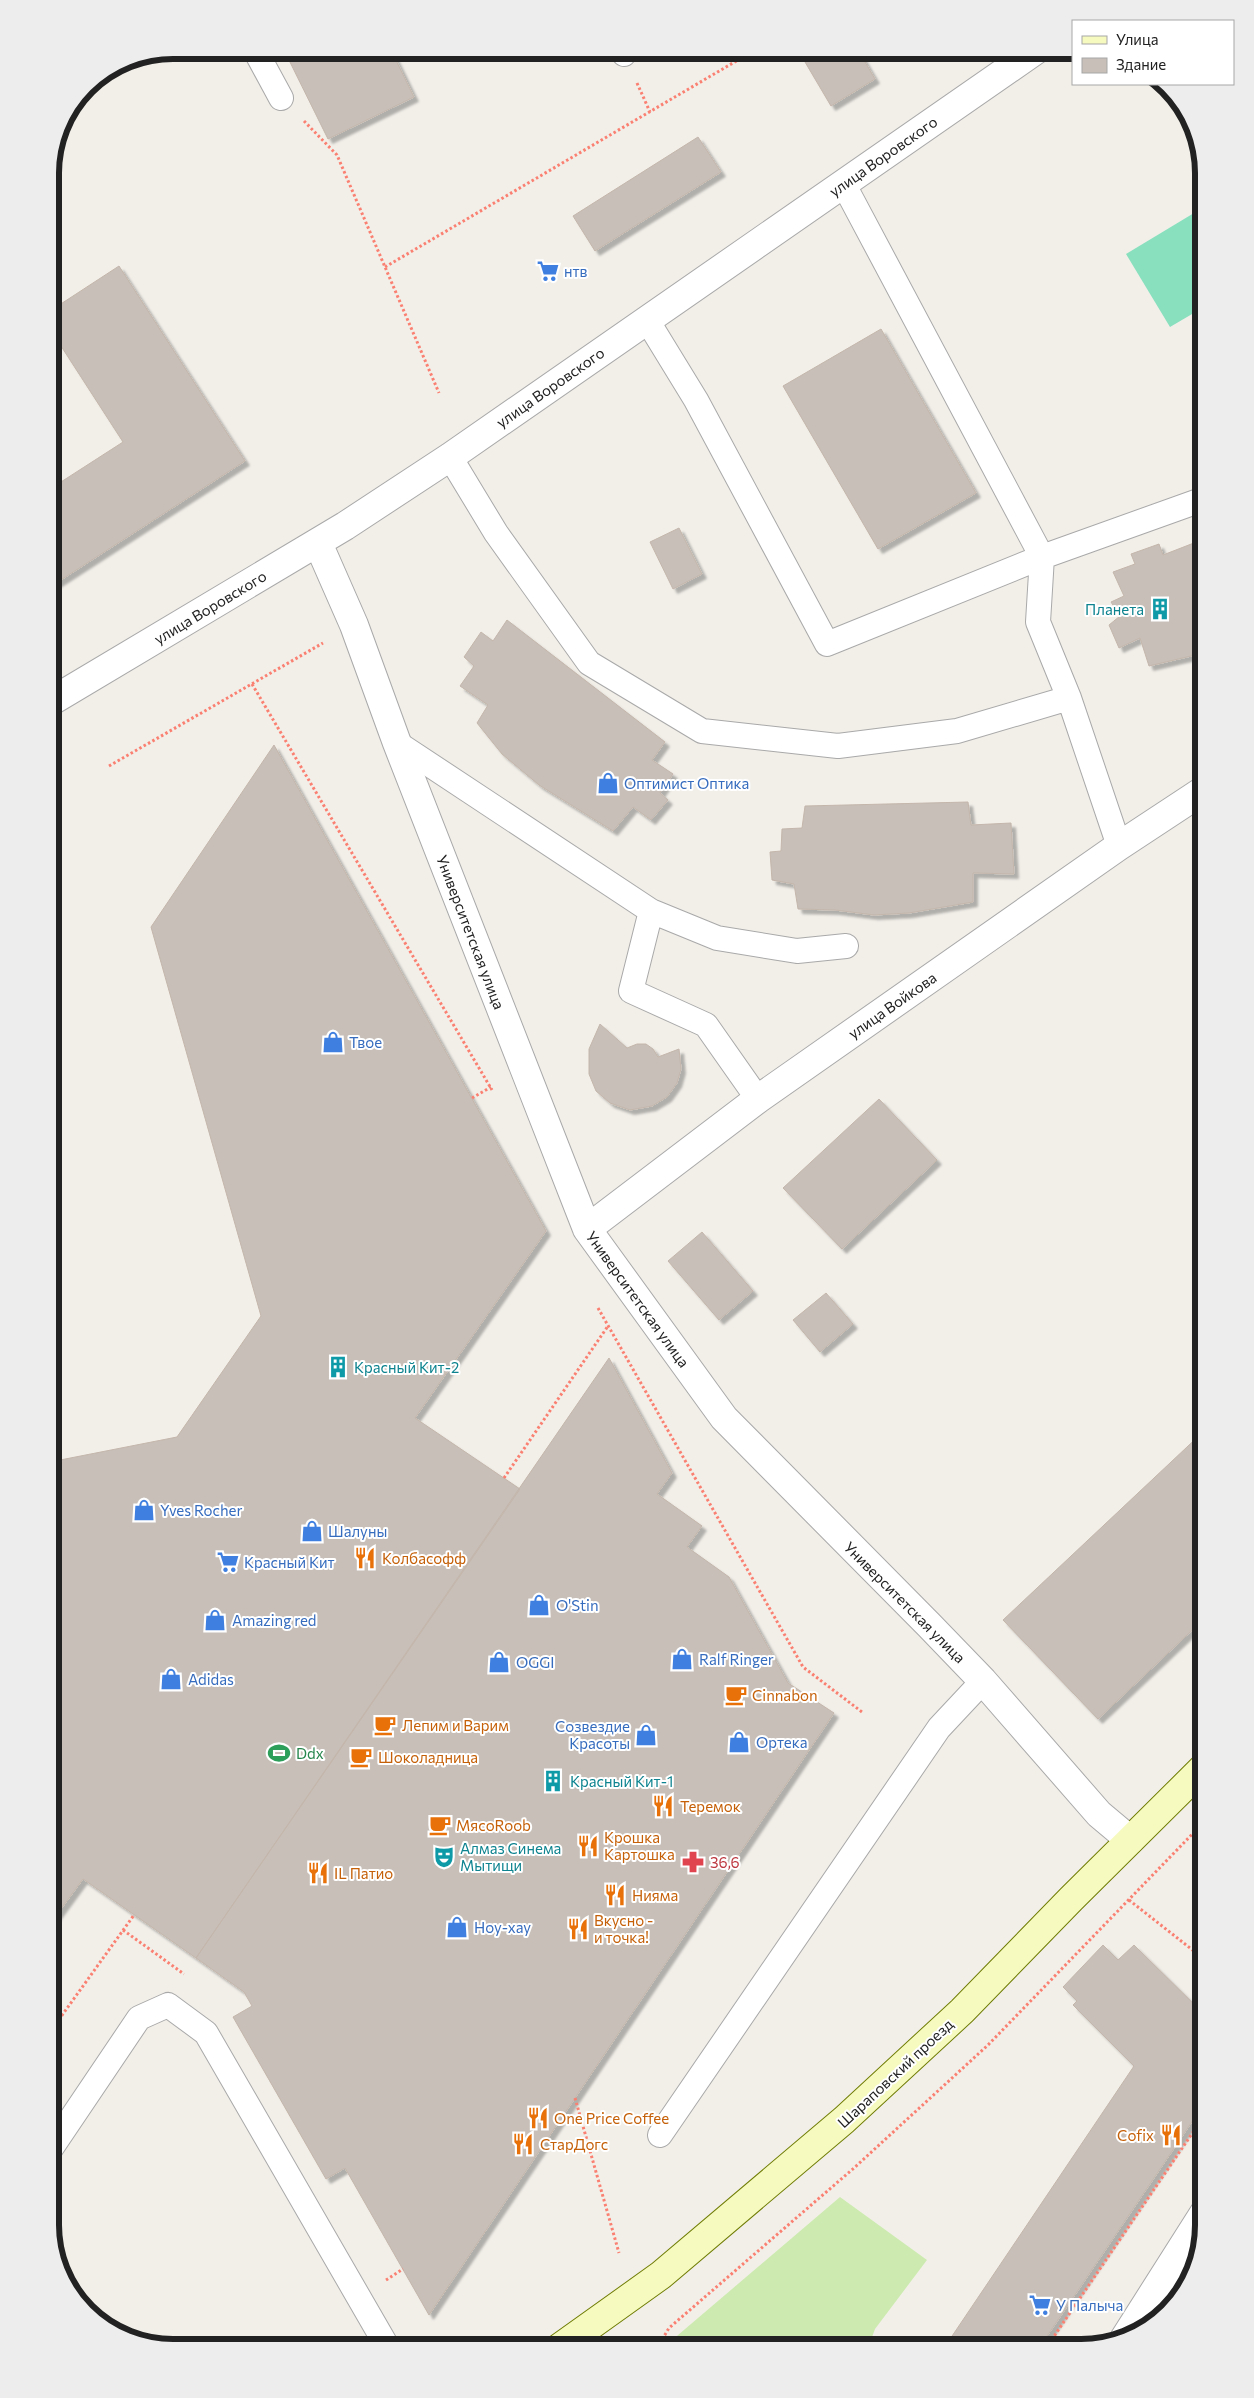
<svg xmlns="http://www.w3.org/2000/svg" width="1254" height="2398" viewBox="0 0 1254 2398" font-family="Commissioner,sans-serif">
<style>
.grass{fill:#cdebb0}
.pitch{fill:#88e0be}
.building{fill:#c7bfb8;stroke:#c4b6ab;filter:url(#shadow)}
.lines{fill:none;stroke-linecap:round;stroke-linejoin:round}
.service-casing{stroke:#a9a9a9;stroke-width:26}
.minor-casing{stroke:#a9a9a9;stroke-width:30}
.secondary-casing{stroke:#707d05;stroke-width:30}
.path{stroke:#fa8072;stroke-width:3;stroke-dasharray:2.5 2.5;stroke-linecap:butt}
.service{stroke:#fff;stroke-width:24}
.minor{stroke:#fff;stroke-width:28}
.secondary{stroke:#f7fabf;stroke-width:28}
.labels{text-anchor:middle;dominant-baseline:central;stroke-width:4;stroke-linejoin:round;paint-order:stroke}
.street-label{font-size:15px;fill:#222;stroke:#fff}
.shop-label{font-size:15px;fill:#366cbe;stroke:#fff;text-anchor:start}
.culture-label{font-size:15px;fill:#0d838f;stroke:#fff;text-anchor:start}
.food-label{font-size:15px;fill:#c56008;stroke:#fff;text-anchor:start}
.leisure-label{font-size:15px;fill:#27864d;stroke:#fff;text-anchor:start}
.health-label{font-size:15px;fill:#be3a42;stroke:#fff;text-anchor:start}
.rim{fill:none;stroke:#222;stroke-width:6}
</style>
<defs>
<filter id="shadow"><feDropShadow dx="4.5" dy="4.5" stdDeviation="1" flood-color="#0004"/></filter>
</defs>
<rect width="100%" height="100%" fill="#f2efe9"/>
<!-- grass -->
<path class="grass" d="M840,2197L927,2260L875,2329L868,2348H669L671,2341Z"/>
<!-- pitch -->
<path class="pitch" d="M1204,207V307L1170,327L1126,254Z"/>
<!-- building -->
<path class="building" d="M284,50H391L414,97L328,139Z
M824,50H858L875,79L831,106L805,62Z
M698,137L721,172L595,251L573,216Z
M119,266L245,461L50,587V489L123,442L50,329V311Z
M881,329L976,493L878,549L783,386Z
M679,528L702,574L673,589L650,542Z
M1199,541L1204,552V653L1149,666L1140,638L1119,648L1109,625L1120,616L1111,602L1124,596L1113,572L1135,564L1131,554L1159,544L1163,555Z
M507,620L665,742L652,760L673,774L660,793L668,800L651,820L633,807L613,831L539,785L502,754L477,723L488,705L460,686L474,666L464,657L481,632L493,641Z
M274,745L546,1231L415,1418L520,1489L196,1958L83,1879L50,1924V1462L177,1437L261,1316L151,927Z
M968,802L971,825L1011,823L1014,874L973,873V902L909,913L874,915L835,910L798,909L794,884L772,880L770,852L781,851L782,829L802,828L805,806Z
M600,1024L627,1048L637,1044H646L653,1049L658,1057L679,1049L681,1069L677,1083L667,1097L652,1106L630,1110L610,1103L596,1091L589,1074V1049Z
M879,1099L937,1160L842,1249L783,1188Z
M702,1232L753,1291L719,1320L668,1261Z
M826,1293L853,1324L820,1352L793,1320Z
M609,1358L672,1473L657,1494L702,1526L687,1547L729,1577L788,1683L834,1713L429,2315L345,2168L326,2179L233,2017L252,2006L244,1992L196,1958Z
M1204,1431V1619L1098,1719L1003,1620Z
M1103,1945L1118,1960L1134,1945L1204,2014V2104L1039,2348H944L1134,2066L1073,2005L1077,2001L1063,1987Z"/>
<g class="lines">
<!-- service casing -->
<g class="service-casing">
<path id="service" d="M255,50L281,98
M622,50L624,54
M647,320L696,400L827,644L1042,557L843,183
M450,457L496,533L589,663L702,731L838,746L957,731L1069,698
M397,743L651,911L717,938L797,951L846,946
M1119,846L1069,698L1038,622L1042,557L1204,499
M651,911L631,991L706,1025L758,1099
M660,2135L939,1728L983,1681
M50,2150L139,2018L168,2005L206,2033L388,2348"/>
</g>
<!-- minor casing -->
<g class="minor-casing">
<path id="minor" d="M318,543L354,625L397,743L587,1229L724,1418L929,1625L983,1681L1099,1814L1130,1840
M50,702L345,526L450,457L1036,50
M587,1229L758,1099L1119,846L1204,790
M1124,2339L1204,2213"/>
</g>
<!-- secondary casing -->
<g class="secondary-casing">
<path id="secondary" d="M559,2348L661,2275L844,2120L962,2011L1071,1899L1204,1767"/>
</g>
<!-- path -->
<path class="path" d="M637,83L650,112
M304,121L337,155L439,393
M385,267L755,50
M252,684L492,1090
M109,766L323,643
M472,1098L491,1087
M598,1308L803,1667L862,1712
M504,1478L608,1326
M1129,1900L1204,1959
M123,1930L184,1974
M50,2032L134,1915
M575,2098L619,2253
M386,2280L403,2269
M657,2348L669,2328L854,2168L988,2045L1204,1822
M1046,2348L1204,2116"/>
<!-- service -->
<use href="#service" class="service"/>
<!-- minor -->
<use href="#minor" class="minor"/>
<!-- secondary -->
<use href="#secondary" class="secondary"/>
</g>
<!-- icons -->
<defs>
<g id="supermarket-bare" transform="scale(1.725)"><path d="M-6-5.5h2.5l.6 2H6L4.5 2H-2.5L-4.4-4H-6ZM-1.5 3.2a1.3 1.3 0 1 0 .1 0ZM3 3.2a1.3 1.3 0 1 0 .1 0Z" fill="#3f7fe0" stroke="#fff" stroke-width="2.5" paint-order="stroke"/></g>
<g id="building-bare" transform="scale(1.725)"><path d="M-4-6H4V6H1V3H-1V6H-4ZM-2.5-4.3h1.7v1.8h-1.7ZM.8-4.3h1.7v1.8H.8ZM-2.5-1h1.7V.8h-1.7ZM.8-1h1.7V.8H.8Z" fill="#0f9aa8" stroke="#fff" stroke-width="2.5" paint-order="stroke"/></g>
<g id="shop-bare" transform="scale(1.725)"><path d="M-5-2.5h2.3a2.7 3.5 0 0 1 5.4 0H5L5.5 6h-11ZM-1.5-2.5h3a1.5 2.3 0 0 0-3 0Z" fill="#3f7fe0" stroke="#fff" stroke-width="2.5" paint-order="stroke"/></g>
<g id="restaurant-bare" transform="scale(1.725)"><path d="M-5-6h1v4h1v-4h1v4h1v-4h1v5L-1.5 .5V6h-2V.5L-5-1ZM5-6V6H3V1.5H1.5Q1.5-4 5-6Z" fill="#e8710a" stroke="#fff" stroke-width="2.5" paint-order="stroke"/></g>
<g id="cafe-bare" transform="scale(1.725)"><path d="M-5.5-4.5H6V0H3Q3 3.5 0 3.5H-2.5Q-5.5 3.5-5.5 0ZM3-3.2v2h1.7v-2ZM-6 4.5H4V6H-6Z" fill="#e8710a" stroke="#fff" stroke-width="2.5" paint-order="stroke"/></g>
<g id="stadium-bare" transform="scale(1.725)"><path d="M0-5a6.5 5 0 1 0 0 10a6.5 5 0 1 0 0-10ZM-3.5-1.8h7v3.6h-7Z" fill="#2e9e5b" stroke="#fff" stroke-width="2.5" paint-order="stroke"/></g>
<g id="theatre-bare" transform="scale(1.725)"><path d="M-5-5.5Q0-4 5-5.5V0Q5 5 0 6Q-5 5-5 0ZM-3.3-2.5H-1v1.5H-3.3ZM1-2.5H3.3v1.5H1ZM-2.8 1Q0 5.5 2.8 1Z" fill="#0f9aa8" stroke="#fff" stroke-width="2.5" paint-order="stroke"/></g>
<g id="pharmacy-bare" transform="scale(1.725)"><path d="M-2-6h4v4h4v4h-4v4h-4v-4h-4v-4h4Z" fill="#e0444e" stroke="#fff" stroke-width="2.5" paint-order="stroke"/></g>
</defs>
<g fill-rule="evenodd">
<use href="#supermarket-bare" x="548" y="271"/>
<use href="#building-bare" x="1160" y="609"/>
<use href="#shop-bare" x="608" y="783"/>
<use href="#shop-bare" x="333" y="1042"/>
<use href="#building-bare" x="338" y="1367"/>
<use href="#shop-bare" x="144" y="1510"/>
<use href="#shop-bare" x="312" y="1531"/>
<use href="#restaurant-bare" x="365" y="1558"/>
<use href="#supermarket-bare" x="228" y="1562"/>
<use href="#shop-bare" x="539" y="1605"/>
<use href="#shop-bare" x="215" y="1620"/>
<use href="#shop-bare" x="682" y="1659"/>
<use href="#shop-bare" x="499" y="1662"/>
<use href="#shop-bare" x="171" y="1679"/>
<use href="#cafe-bare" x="736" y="1695"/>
<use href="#cafe-bare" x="385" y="1725"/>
<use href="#shop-bare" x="646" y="1735"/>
<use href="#shop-bare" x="739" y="1742"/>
<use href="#stadium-bare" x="279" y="1753"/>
<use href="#cafe-bare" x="361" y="1757"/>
<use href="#building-bare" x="553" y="1781"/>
<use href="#restaurant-bare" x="663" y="1806"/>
<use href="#cafe-bare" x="440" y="1825"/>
<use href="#restaurant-bare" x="588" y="1846"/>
<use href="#theatre-bare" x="444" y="1857"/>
<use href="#pharmacy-bare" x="693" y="1862"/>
<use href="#restaurant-bare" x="318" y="1873"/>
<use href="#restaurant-bare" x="615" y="1895"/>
<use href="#shop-bare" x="457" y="1927"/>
<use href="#restaurant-bare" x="578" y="1929"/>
<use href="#restaurant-bare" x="538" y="2118"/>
<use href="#restaurant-bare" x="1171" y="2135"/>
<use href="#restaurant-bare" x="523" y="2144"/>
<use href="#supermarket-bare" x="1040" y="2305"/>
</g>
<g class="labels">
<!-- street labels -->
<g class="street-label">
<text transform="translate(883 156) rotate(-35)">улица Воровского</text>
<text transform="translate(550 387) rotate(-35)">улица Воровского</text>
<text transform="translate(210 607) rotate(-31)">улица Воровского</text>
<text transform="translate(471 932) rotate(69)">Университетская улица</text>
<text transform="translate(892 1005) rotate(-35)">улица Войкова</text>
<text transform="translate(638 1299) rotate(54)">Университетская улица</text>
<text transform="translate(905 1602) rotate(45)">Университетская улица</text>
<text transform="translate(895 2073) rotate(-43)">Шараповский проезд</text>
</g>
<!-- shop labels -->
<g class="shop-label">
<text x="564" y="271">нтв</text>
<text x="624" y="783">Оптимист Оптика</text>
<text x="349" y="1042">Твое</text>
<text x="160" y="1510">Yves Rocher</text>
<text x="328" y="1531">Шалуны</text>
<text x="244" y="1562">Красный Кит</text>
<text x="556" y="1605">O'Stin</text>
<text x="232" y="1620">Amazing red</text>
<text x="699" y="1659">Ralf Ringer</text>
<text x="516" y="1662">OGGI</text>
<text x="188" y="1679">Adidas</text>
<text x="630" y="1726" text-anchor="end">Созвездие<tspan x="630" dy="17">Красоты</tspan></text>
<text x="756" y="1742">Ортека</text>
<text x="474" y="1927">Ноу-хау</text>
<text x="1056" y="2305">У Палыча</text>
</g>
<!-- culture labels -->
<g class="culture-label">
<text x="1144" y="609" text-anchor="end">Планета</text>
<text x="354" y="1367">Красный Кит-2</text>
<text x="570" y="1781">Красный Кит-1</text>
<text x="460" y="1848">Алмаз Синема<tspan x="460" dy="17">Мытищи</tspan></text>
</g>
<!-- food labels -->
<g class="food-label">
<text x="382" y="1558">Колбасофф</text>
<text x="752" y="1695">Cinnabon</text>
<text x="402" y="1725">Лепим и Варим</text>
<text x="378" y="1757">Шоколадница</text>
<text x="680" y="1806">Теремок</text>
<text x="456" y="1825">МясоRoob</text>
<text x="604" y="1837">Крошка<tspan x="604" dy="17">Картошка</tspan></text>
<text x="334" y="1873">IL Патио</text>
<text x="632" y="1895">Нияма</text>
<text x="594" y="1920">Вкусно -<tspan x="594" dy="17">и точка!</tspan></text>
<text x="554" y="2118">One Price Coffee</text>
<text x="1154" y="2135" text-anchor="end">Cofix</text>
<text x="540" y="2144">СтарДогс</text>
</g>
<!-- leisure labels -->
<g class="leisure-label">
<text x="296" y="1753">Ddx</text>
</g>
<!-- health labels -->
<g class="health-label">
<text x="710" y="1862">36,6</text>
</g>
</g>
<!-- crop -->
<path d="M0 0H1254V2398H0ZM173 59H1081A114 114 0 0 1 1195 173V2225A114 114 0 0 1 1081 2339H173A114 114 0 0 1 59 2225V173A114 114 0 0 1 173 59Z" fill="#ededed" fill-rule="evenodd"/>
<path class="rim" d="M173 59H1081A114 114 0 0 1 1195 173V2225A114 114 0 0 1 1081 2339H173A114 114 0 0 1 59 2225V173A114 114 0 0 1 173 59Z"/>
<!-- legend -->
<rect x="1072" y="20" width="162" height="65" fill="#ffffff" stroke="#a7a7a7"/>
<rect x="1082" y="36" width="25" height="8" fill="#f7fabf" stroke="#a7a7a7"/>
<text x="1116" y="45" font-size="15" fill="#222222">Улица</text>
<rect x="1082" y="58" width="25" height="15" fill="#c7bfb8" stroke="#a7a7a7"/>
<text x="1116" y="70" font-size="15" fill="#222222">Здание</text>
</svg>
